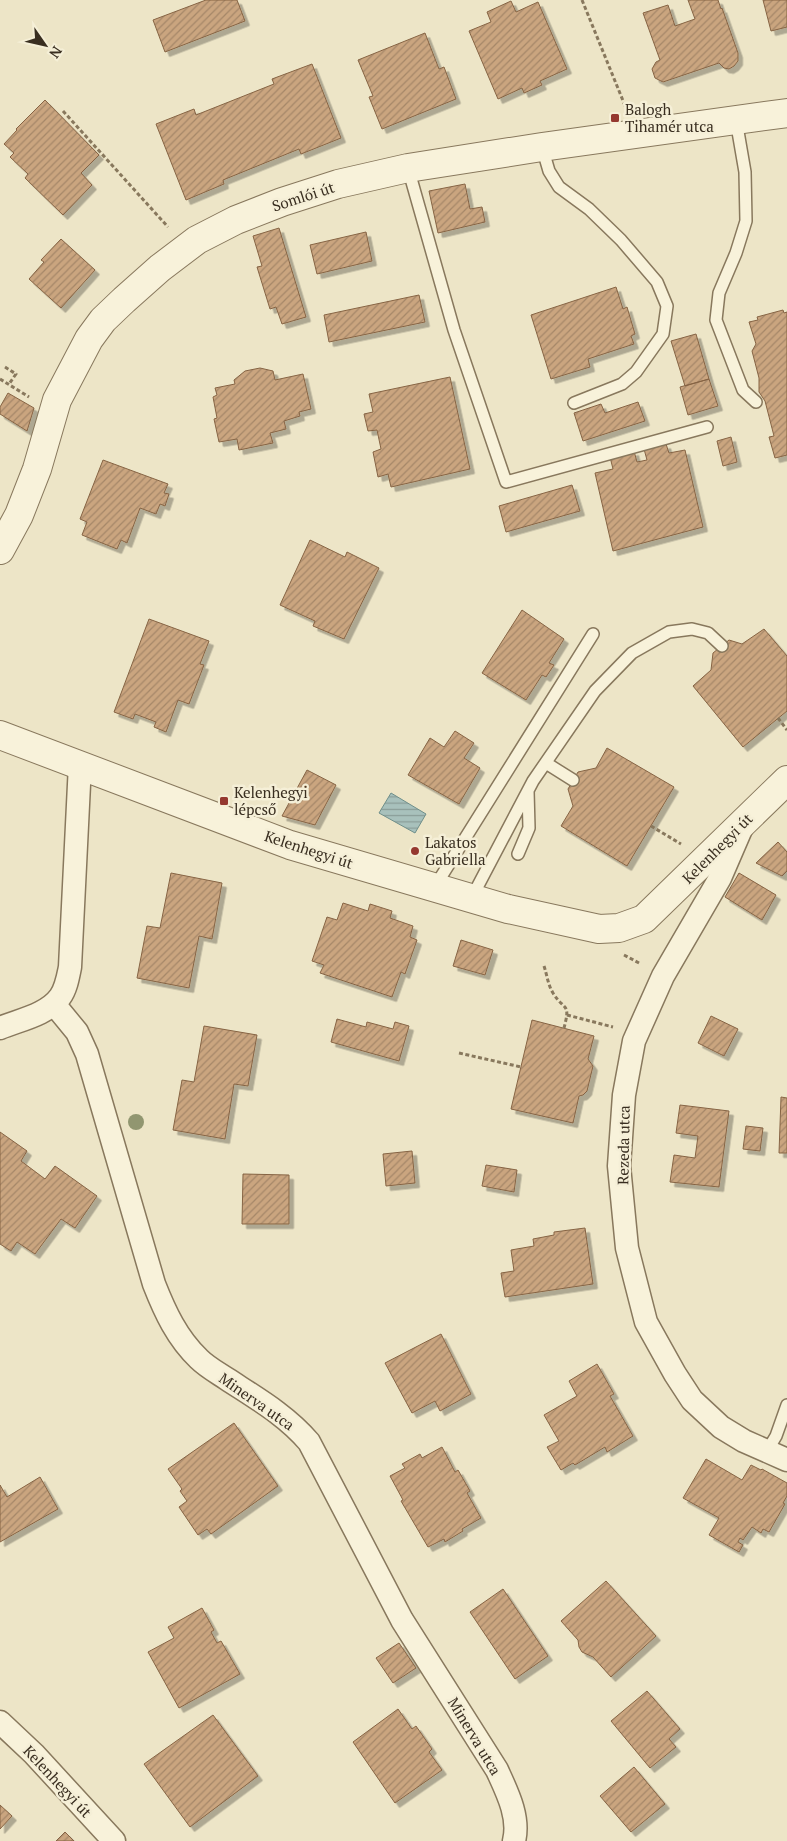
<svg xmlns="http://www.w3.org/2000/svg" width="787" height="1841" viewBox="0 0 787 1841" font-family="'PT Serif',serif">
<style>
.water{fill:url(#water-rules);stroke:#6f8f8a}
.building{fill:url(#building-hatch);stroke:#866444;filter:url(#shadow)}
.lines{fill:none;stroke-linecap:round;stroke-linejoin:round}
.service-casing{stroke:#88785d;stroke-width:14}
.minor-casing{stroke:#88785d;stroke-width:25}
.tertiary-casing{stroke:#88785d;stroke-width:30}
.path{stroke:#88785d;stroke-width:3;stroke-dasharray:4 2.5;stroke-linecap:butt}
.service{stroke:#f8f2da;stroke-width:11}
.minor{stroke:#f8f2da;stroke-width:22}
.tertiary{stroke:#f8f2da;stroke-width:28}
.tree{fill:#919670}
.poi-dot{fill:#95382f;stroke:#f5efd7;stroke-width:2}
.labels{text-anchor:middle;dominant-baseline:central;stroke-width:5;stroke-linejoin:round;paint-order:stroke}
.poi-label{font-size:15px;fill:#392e20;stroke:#f5efd7;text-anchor:start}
.street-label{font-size:15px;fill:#392e20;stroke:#f5efd7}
</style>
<defs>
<pattern id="water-rules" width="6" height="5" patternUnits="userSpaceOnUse" patternTransform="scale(1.25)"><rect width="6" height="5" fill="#a8c1bc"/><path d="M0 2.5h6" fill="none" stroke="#8a9d98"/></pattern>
<pattern id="building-hatch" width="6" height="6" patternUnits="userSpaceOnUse" patternTransform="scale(1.25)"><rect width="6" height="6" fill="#caa57f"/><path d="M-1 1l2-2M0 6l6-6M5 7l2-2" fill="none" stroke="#a58768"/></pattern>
<filter id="shadow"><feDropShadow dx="4.5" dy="4.5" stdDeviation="0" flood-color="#0004"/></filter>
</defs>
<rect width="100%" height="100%" fill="#ede5c7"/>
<!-- water -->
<path class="water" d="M391,793L426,814L415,833L379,813Z"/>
<!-- building -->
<path class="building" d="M206,0H237L245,21L165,52L153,20Z
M688,0H718L721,9L722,8L738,53V61L734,66L729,69L724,68L719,63L663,82L655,78L652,69L656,62L660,60L643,13L668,5L675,26L695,19Z
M763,0H787V27L771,31Z
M511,1L516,12L538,2L567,69L540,81L542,85L524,93L522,88L498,99L469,31L491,22L487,12Z
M425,33L439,69L444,67L456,99L382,129L369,97L373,96L358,60Z
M312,64L341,138L301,154L299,149L223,180L224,184L186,200L156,124L194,109L196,115L274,84L272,79Z
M45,100L99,155L81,173L92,185L63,215L25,178L28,174L10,157L14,153L4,144L17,130L16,129Z
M465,184L470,209L482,207L485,222L438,233L429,191Z
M279,228L306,317L282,324L276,307L270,309L257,267L262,266L253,236Z
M366,232L372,261L317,274L310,245Z
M61,239L95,270L61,308L29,279L44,262L41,260Z
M616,287L623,309L627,307L635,334L631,336L634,344L588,359L590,367L551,379L531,315Z
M419,295L425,322L329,342L324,315Z
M783,310L784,313L787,312V455L775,458L769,437L774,436L765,401L759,392V378L752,351L756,344L749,322L758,320L757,317Z
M696,334L709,379L685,386L671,341Z
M260,368L273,371L275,380L303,374L311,409L299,412L300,416L284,421L286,429L270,433L273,443L239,450L237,439L219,442L214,419L217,418L213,397L217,395L215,388L235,384L234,380L245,371Z
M450,377L470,469L391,487L388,474L378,477L373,452L381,449L377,430L368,431L364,414L373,412L369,394Z
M709,379L718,406L688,415L680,387Z
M8,393L34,408L27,431L0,414V407Z
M638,402L645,421L583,441L574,413L601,404L605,413Z
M731,437L737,462L723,466L717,441Z
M666,444L669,453L685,450L703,527L613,551L595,473L613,469L610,457L634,451L637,462L647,460L644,449Z
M103,460L168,484L164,493L169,494L165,506L160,504L156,514L140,508L127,543L121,540L117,549L82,535L87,522L80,519Z
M572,485L580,511L506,532L499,506Z
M310,540L345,557L347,552L379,568L344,639L313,626L315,621L280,605Z
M522,610L564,639L549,663L554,665L546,677L542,675L526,700L482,673Z
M149,619L209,641L200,664L204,665L189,704L178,700L166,732L154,727L156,722L135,714L133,719L114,712Z
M764,629L787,656V711L743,747L693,686L711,670L713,653L729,640L742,644Z
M455,731L474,743L464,758L480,768L459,804L408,775L430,738L444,747Z
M607,748L674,787L627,866L561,826L573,806L568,789L578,772L596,768Z
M307,770L336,785L315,825L282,816Z
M778,842L787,852V871L782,876L756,863Z
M171,873L222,883L212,939L199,936L189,988L137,978L147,926L160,928Z
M739,873L776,895L762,920L725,897Z
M343,903L368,911L370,904L392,911L390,918L413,926L410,937L417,940L405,974L401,972L392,997L320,973L324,965L312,961L327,917L337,920Z
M461,940L493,950L485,975L453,966Z
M711,1016L738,1029L724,1056L698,1043Z
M337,1019L366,1027L367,1022L393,1029L395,1022L409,1026L399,1061L331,1042Z
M532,1020L594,1036L588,1059L593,1066L587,1091L583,1095L579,1096L573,1123L511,1109Z
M204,1026L257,1035L248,1086L234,1084L225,1139L173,1130L182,1080L194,1082Z
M781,1097L787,1098V1153H779Z
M680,1105L729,1111L719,1187L670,1182L674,1155L695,1158L698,1136L676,1133Z
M746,1126L763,1128L760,1151L743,1149Z
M0,1132L27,1151L21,1161L45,1179L55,1166L97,1196L75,1228L61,1219L35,1254L17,1242L11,1251L0,1244Z
M412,1151L415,1183L386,1186L383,1154Z
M486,1165L517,1170L514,1192L482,1186Z
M243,1174L289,1175V1224H242Z
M585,1228L593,1284L505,1297L501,1273L514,1271L511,1250L534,1246L533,1239L554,1235V1232Z
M441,1334L471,1394L440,1411L435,1401L412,1413L385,1363Z
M597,1364L614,1394L610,1396L633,1436L607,1452L605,1447L575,1465L573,1463L561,1470L547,1447L559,1441L544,1415L577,1396L569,1381Z
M234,1423L278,1486L211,1534L207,1529L198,1535L179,1507L187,1501L180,1491L182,1489L168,1469Z
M442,1447L455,1472L458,1470L470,1491L467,1493L481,1518L462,1529L463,1531L445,1542L444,1539L428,1547L401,1501L403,1500L390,1476L405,1468L402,1464L420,1454L422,1458Z
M706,1459L742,1480L751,1465L761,1470L762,1469L787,1483V1496L783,1503L785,1504L769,1532L763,1529L761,1533L752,1527L743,1540L740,1538L738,1542L743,1545L739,1552L709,1535L719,1518L683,1498Z
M40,1477L58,1509L0,1542V1485L7,1497Z
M606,1581L656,1636L611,1677L593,1657L582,1652L579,1647L578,1640L561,1621Z
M503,1589L548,1656L515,1679L470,1612Z
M202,1608L214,1630L211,1632L217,1643L221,1641L240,1674L179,1708L148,1652L174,1638L168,1627Z
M399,1643L416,1668L393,1683L376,1658Z
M647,1691L680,1729L669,1739L676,1747L650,1768L611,1721Z
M398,1709L412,1729L416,1726L432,1749L429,1752L442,1770L395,1803L353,1742Z
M213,1715L258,1776L190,1827L144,1764Z
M634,1767L665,1804L631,1832L600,1796Z
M0,1805L12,1816L0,1829Z
M65,1832L74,1841H56Z"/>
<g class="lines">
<!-- service casing -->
<g class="service-casing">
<path id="service" d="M736,120L745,172L746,221L736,253L719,293L716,320L743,390L756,402
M542,147L549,171L559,187L589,209L621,240L657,282L667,306L663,334L636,372L622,384L574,403
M408,168L454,330L506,482L707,427
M546,763L573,780
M518,854L529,828L528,791
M434,888L593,634
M471,899L533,781L595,691L632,653L669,632L692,629L708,633L722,646
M767,1451L776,1436L787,1405"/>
</g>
<!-- minor casing -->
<g class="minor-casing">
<path id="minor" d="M742,827L720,878L663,976L634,1041L624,1095L619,1166L627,1248L646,1322L675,1374L692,1400L721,1427L744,1441L787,1460
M54,1004L77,1032L87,1054L154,1284C165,1312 177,1338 199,1359C207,1367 218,1373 227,1379C256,1398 286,1415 309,1442L402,1620L497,1770C507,1792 520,1817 514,1841
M0,1028C19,1020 47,1015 60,997C66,989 68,977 70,967L80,764
M0,1722L34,1754L114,1841"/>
</g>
<!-- tertiary casing -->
<g class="tertiary-casing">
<path id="tertiary" d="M0,550L19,515L37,469L57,400L89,339L103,320L124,300L160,268L197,240L236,220L282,202L338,184L408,168L542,147L787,113
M0,735L290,845L508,909L599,929L619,928L644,919L787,780"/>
</g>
<!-- path -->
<path class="path" d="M582,0L626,108
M63,111L168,227
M5,367L16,374L9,384
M0,379L29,397
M778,718L787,730
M651,826L681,844
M624,955L641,964
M544,966C547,975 548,985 553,993C564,1011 571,1002 564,1028
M567,1015L613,1027
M459,1053L521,1067"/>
<!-- service -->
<use href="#service" class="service"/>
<!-- minor -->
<use href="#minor" class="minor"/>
<!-- tertiary -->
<use href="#tertiary" class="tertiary"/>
</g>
<!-- trees -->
<circle class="tree" cx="136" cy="1122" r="8"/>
<!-- markers -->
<g class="poi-dot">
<rect x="610" y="113" width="10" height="10" rx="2.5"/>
<rect x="219" y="796" width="10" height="10" rx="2.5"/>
<circle cx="415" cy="851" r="5"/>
</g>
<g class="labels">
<!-- poi labels -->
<g class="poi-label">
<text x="625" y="109">Balogh<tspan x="625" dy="17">Tihamér utca</tspan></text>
<text x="234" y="792">Kelenhegyi<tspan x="234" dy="17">lépcső</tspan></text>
<text x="425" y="842">Lakatos<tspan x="425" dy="17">Gabriella</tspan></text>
</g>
<!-- street labels -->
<g class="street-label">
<text transform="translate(303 196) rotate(-18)">Somlói út</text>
<text transform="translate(717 848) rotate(-45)">Kelenhegyi út</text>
<text transform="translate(309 849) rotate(18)">Kelenhegyi út</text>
<text transform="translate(623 1145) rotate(-89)">Rezeda utca</text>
<text transform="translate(257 1401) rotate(35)">Minerva utca</text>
<text transform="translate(475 1736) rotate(59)">Minerva utca</text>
<text transform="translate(58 1781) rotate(47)">Kelenhegyi út</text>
</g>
</g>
<!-- north arrow -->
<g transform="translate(45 45) rotate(124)" stroke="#f5efd7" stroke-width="4" paint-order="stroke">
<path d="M0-4L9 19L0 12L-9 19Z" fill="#392e20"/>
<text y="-8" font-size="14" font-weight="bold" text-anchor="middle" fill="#392e20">N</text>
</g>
</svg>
